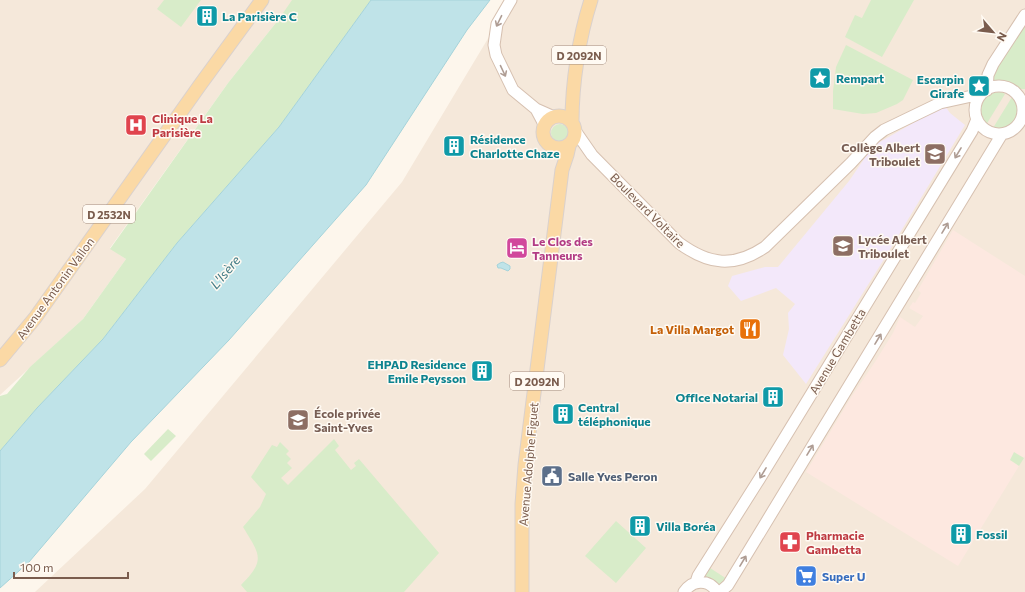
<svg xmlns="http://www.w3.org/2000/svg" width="1025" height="592" viewBox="0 0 1025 592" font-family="Commissioner,sans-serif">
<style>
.residential{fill:#f5e8da}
.commercial{fill:#fde8e0}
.education{fill:#f3e8fa}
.green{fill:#d8ecc9}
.water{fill:#bfe3e8;stroke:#a5d3da}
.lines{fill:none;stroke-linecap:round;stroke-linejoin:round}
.secondary-casing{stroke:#d6c0b0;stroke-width:13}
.primary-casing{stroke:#dad1cd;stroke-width:15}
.secondary{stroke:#fff;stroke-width:11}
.primary{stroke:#fbd9a5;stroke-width:13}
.oneway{stroke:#af9d94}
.labels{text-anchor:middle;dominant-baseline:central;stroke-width:3;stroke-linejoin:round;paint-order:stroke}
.shield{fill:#fffaf3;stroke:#a28b7f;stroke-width:1}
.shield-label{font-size:11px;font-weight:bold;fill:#7a5c4d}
.culture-label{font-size:12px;font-weight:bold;fill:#0d838f;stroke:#fffaf3;text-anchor:start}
.health-label{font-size:12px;font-weight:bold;fill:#be3a42;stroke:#fffaf3;text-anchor:start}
.education-label{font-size:12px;font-weight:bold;fill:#785e54;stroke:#fffaf3;text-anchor:start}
.street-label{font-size:12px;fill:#7a5c4d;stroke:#fffaf3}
.hotel-label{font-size:12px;font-weight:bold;fill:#b23c85;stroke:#fffaf3;text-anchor:start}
.food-label{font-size:12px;font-weight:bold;fill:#c56008;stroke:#fffaf3;text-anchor:end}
.service-label{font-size:12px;font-weight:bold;fill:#4e5e75;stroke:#fffaf3;text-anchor:start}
.shop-label{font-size:12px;font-weight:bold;fill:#366cbe;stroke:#fffaf3;text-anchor:start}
.water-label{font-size:13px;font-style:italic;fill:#437c86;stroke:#fffaf3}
</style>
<rect width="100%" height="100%" fill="#fdf6ec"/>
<!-- residential -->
<path class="residential" d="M0,0H337L321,7L279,19L228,83L110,248L126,259L83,319L0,395Z
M511,0H1025V592H35L145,489L402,182Z"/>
<!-- commercial -->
<path class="commercial" d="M953,230L1025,276V456L958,566L806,472L852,396L875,362L893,333L900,317L915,327L923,316L909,308L913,302L915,303L921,293L918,290Z"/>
<!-- education -->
<path class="education" d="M945,106L950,113L965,125L886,256L806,384L783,355L789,329L788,313L795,304L776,288L741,301L728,286L732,276L765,267H778L849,181L873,146L927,115Z"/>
<!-- green -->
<path class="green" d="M164,0H201L181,27L157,9Z
M292,0H371L279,127L177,243L103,339L37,408L0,451V396L7,394L30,367L83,319L126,259L110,249L228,83L279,19Z
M871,0H914L882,57L845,37L855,15L862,18Z
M1025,19V89H1019L1002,82L990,83L997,61Z
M846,45L913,80L903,100L897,104L876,113L863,114L833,109V91L836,67Z
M1001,92L1005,94L986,125C976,110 981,92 1001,92Z
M1012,97C1025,113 1013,133 993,128Z
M551 133a9 9 0 1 1 18 0a9 9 0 1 1-18 0Z
M168,429L176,436L151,461L144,454Z
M334,439L339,446L335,450L351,470L356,466L354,463L359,459L439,553L404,592H247L241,585C266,560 260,555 243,527L260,507L266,494L251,477L272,445L277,447L280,442L289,451L286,454L291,459L287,463L292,468L281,478L288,485Z
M1014,452L1024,458L1019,466L1010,460Z
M616,521L646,548L616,583L585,556Z
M707,566L727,579L721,587L704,578L702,574Z"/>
<!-- water -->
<path class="water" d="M371,0H490L467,30L366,185L229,340L131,442L29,562L0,588V451L37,408L103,339L177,243L279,127Z
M503,262L510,266V269L508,271L501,268H498L497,265L500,263Z"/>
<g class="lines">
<!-- secondary casing -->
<g class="secondary-casing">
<path id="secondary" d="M511,0L497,24L494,45L496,55L513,90L536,109L554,117
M975 110a24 24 0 1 1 48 0a24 24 0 1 1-48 0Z
M987,90L988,75L993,64L1025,15
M536,109L545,126
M576,132L592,155L679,243C709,265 734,268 765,247L851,163L875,137L884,130L940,103L981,94
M696,582L698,576L760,478L972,131L977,119
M684,592C693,579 709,579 717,592
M720,592L728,585L1002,134"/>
</g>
<!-- primary casing -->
<g class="primary-casing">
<path id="primary" d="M543 132a16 16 0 1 1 32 0a16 16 0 1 1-32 0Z
M572,122C572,83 579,37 591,0
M0,360L35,318L200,85L262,0
M522,592V504L525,465L562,170L567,155L569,146"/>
</g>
<!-- secondary -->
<use href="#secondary" class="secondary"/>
<!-- primary -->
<use href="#primary" class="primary"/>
</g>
<!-- one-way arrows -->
<defs><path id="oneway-shaft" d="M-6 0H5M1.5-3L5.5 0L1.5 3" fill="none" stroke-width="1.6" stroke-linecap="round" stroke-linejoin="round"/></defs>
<g class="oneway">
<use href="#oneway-shaft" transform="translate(499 21) rotate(116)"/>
<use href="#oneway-shaft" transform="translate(503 71) rotate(65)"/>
<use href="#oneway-shaft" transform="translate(958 153) rotate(121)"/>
<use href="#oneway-shaft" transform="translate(945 228) rotate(-59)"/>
<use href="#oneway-shaft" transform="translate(878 339) rotate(-59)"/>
<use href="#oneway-shaft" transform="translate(810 450) rotate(-59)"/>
<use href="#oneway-shaft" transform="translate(763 473) rotate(121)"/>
<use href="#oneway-shaft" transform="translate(743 561) rotate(-59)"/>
</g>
<!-- icons -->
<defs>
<g id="building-square" transform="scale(1.15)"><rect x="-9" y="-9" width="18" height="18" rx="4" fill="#0f9aa8" stroke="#fffaf3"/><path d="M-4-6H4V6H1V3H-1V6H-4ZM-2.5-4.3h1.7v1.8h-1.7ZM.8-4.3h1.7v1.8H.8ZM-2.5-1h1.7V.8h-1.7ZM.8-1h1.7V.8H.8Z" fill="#fff"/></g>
<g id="sight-square" transform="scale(1.15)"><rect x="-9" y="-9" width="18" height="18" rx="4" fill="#0f9aa8" stroke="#fffaf3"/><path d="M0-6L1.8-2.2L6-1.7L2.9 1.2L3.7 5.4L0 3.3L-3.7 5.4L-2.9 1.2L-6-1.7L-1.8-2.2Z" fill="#fff"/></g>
<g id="hospital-square" transform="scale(1.15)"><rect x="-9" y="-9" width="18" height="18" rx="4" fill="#e0444e" stroke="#fffaf3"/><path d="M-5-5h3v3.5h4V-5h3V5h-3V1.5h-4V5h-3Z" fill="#fff"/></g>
<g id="school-square" transform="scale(1.15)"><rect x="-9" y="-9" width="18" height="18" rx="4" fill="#8d6e63" stroke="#fffaf3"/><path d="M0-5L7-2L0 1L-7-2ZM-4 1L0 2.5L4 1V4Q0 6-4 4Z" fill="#fff"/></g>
<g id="hotel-square" transform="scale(1.15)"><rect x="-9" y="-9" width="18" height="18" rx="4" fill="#d1479c" stroke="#fffaf3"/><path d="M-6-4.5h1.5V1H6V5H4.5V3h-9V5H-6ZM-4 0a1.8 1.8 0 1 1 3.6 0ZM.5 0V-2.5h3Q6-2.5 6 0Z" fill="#fff"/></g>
<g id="restaurant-square" transform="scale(1.15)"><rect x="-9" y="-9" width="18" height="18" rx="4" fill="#e8710a" stroke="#fffaf3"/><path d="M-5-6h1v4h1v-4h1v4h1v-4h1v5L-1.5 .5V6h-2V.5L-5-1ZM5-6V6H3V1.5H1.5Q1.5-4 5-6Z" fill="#fff"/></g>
<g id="civic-square" transform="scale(1.15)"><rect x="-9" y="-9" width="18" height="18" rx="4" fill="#5c6f8a" stroke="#fffaf3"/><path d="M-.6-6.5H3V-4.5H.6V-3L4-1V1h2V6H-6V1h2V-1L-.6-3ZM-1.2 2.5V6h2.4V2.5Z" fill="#fff"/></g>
<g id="pharmacy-square" transform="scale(1.15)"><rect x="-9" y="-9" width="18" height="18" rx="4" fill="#e0444e" stroke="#fffaf3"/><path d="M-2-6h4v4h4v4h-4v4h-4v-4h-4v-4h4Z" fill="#fff"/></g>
<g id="supermarket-square" transform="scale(1.15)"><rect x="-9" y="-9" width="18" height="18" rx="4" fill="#3f7fe0" stroke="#fffaf3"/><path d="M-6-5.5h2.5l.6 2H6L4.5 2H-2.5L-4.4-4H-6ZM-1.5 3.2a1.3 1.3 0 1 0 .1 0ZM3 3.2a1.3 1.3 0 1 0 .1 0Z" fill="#fff"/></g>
</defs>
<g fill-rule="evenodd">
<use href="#building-square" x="207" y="16"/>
<use href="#sight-square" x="820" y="78"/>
<use href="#sight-square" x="979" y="86"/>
<use href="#hospital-square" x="136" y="125"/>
<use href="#building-square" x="454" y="146"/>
<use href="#school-square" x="935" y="154"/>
<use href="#school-square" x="843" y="246"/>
<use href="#hotel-square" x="517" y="248"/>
<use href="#restaurant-square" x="750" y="329"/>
<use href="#building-square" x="482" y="371"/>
<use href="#building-square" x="773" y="397"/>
<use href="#building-square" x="563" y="414"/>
<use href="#school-square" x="298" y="420"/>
<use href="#civic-square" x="552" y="476"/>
<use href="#building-square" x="640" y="526"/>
<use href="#building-square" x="961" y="534"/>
<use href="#pharmacy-square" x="790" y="542"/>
<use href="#supermarket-square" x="806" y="576"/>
</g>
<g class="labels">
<!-- shield labels -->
<g class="shield">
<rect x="552" y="46" width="54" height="18" rx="3"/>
<rect x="83" y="205" width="52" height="18" rx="3"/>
<rect x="510" y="372" width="54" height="18" rx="3"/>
</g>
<g class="shield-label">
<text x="579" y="55">D 2092N</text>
<text x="109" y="214">D 2532N</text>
<text x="537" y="381">D 2092N</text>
</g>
<!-- culture labels -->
<g class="culture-label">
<text x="222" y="16">La Parisière C</text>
<text x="836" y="78">Rempart</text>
<text x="964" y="79" text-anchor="end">Escarpin<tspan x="964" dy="14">Girafe</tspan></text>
<text x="470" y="139">Résidence<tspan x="470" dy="14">Charlotte Chaze</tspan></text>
<text x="466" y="364" text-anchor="end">EHPAD Residence<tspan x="466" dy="14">Emile Peysson</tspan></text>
<text x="758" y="397" text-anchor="end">Office Notarial</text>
<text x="578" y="407">Central<tspan x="578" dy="14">téléphonique</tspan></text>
<text x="656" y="526">Villa Boréa</text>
<text x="976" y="534">Fossil</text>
</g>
<!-- health labels -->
<g class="health-label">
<text x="152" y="118">Clinique La<tspan x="152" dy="14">Parisière</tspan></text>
<text x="806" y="535">Pharmacie<tspan x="806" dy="14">Gambetta</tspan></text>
</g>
<!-- education labels -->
<g class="education-label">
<text x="920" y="147" text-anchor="end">Collège Albert<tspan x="920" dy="14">Triboulet</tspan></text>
<text x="858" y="239">Lycée Albert<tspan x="858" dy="14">Triboulet</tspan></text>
<text x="314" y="413">École privée<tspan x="314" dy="14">Saint-Yves</tspan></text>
</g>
<!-- street labels -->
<g class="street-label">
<text transform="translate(648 210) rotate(45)">Boulevard Voltaire</text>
<text transform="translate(55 288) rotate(-54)">Avenue Antonin Vallon</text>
<text transform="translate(837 351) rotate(-59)">Avenue Gambetta</text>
<text transform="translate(528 464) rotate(-85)">Avenue Adolphe Figuet</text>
</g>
<!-- hotel labels -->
<g class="hotel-label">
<text x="532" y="241">Le Clos des<tspan x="532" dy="14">Tanneurs</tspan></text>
</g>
<!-- food labels -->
<g class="food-label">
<text x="734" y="329">La Villa Margot</text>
</g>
<!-- service labels -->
<g class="service-label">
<text x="568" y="476">Salle Yves Peron</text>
</g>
<!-- shop labels -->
<g class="shop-label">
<text x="822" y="576">Super U</text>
</g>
<!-- water labels -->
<g class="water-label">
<text transform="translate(225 272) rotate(-50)">L'Isère</text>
</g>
</g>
<!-- north arrow -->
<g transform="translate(993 32) rotate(118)" stroke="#fffaf3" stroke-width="3" paint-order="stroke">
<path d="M0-3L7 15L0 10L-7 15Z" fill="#7a5c4d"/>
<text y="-6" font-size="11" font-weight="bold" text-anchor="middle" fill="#7a5c4d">N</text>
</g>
<!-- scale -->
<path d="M14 572v6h114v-6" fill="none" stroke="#7a5c4d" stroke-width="2"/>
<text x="20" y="572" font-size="12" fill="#7a5c4d" stroke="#fffaf3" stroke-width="3" paint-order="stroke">100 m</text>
</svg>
